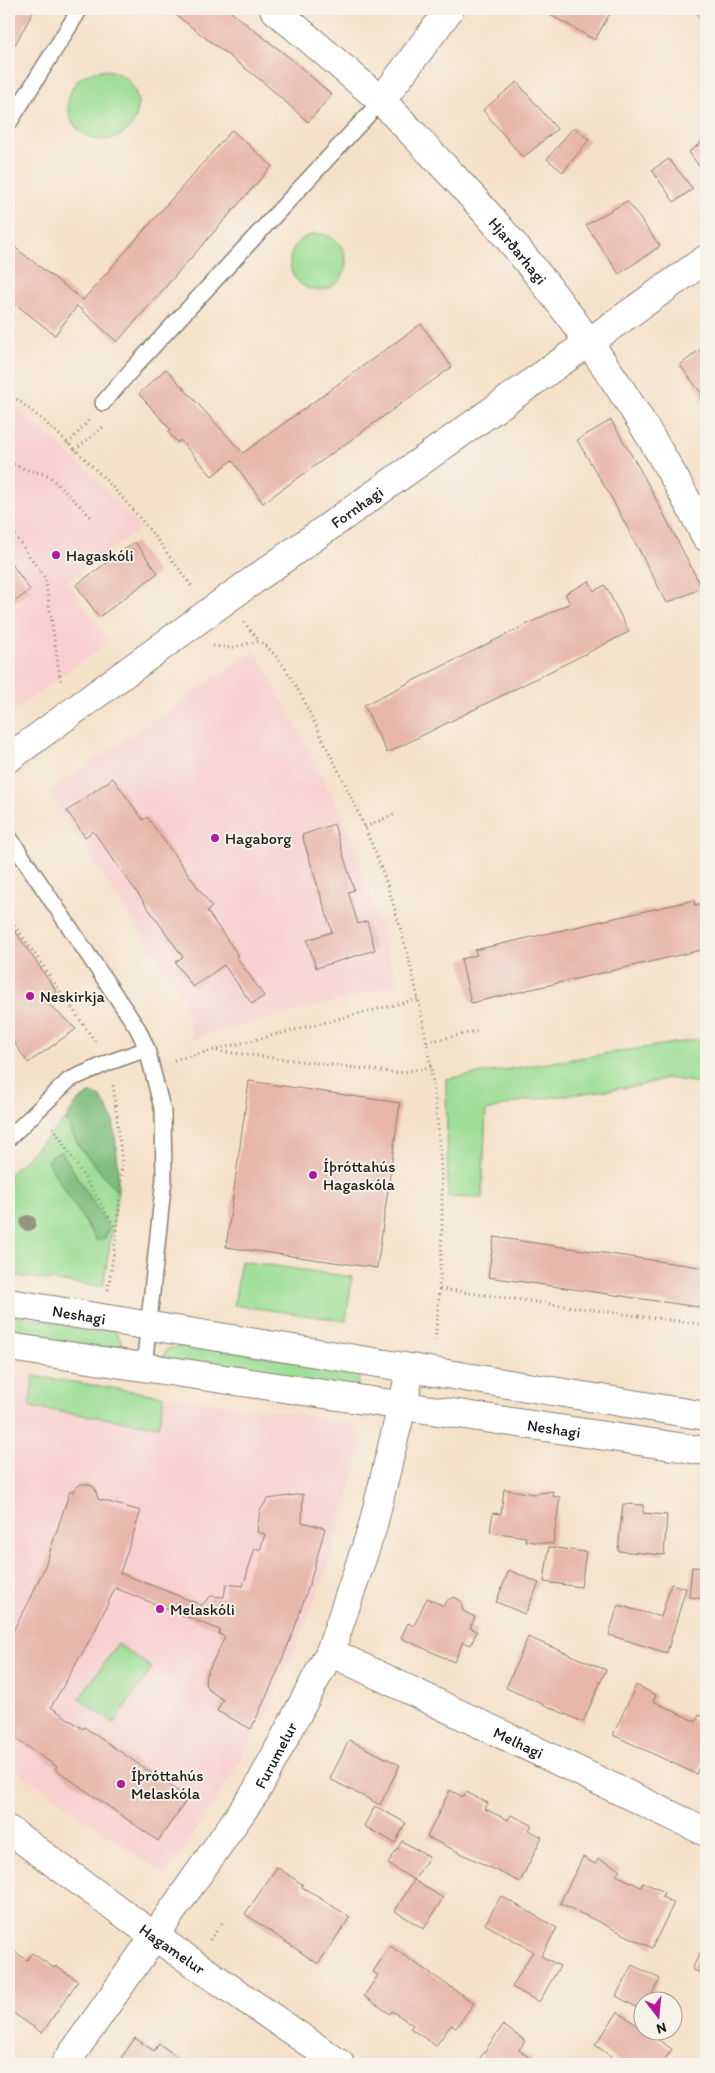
<svg xmlns="http://www.w3.org/2000/svg" width="715" height="2073" viewBox="0 0 715 2073" font-family="Itim,sans-serif">
<style>
.built{fill:#f7d0cf}
.green{fill:#9cde95;stroke:#5c7d58}
.forest{fill:#7dbd7e;stroke:#4c6c4d}
.building{fill:#e7b5a9}
.lines{fill:none;stroke-linecap:round;stroke-linejoin:round}
.service-casing{stroke:#887e72;stroke-width:18}
.minor-casing{stroke:#887e72;stroke-width:30}
.tertiary-casing{stroke:#887e72;stroke-width:30}
.path{stroke:#887e72;stroke-width:3;stroke-dasharray:1 4;stroke-linecap:butt}
.service{stroke:#fff;stroke-width:15}
.minor{stroke:#fff;stroke-width:28}
.tertiary{stroke:#fff;stroke-width:28}
.tree{fill:#93957e}
.poi-dot{fill:#b5179e;stroke:#f7f3e8;stroke-width:2}
.labels{text-anchor:middle;dominant-baseline:central;stroke-width:4;stroke-linejoin:round;paint-order:stroke}
.street-label{font-size:16px;fill:#1c1c1c;stroke:#f7f3e8}
.poi-label{font-size:16px;fill:#1c1c1c;stroke:#f7f3e8;text-anchor:start}
</style>
<rect width="100%" height="100%" fill="#f7f3e8"/>
<filter id="ink" filterUnits="userSpaceOnUse"><feTurbulence type="fractalNoise" baseFrequency=".02" numOctaves="2"/><feDisplacementMap in="SourceGraphic" scale="10" xChannelSelector="R" yChannelSelector="G"/><feConvolveMatrix kernelMatrix="1 2 1 2 8 2 1 2 1" color-interpolation-filters="sRGB"/></filter>
<filter id="wash" filterUnits="userSpaceOnUse"><feTurbulence type="fractalNoise" baseFrequency=".0096" numOctaves="4" result="noise"/><feDisplacementMap in="SourceGraphic" scale="20" xChannelSelector="R" yChannelSelector="G"/><feGaussianBlur stdDeviation="1.12" result="paint"/><feColorMatrix in="noise" values="0 0 0 0 0 0 0 0 0 0 0 0 0 0 0 0 0 1.4 0 .05"/><feComposite in="paint" operator="in"/></filter>
<g filter="url(#wash)">
<rect width="100%" height="100%" fill="#f5e1c9"/>
<!-- built -->
<path class="built" d="M9,402L59,445L95,478L141,528L67,581L109,642L9,714Z
M255,650L306,744L349,830L398,985L194,1038L180,991L48,792Z
M34,1376L30,1407L159,1426L164,1396L317,1417L352,1425L363,1440L345,1508L324,1576L298,1642L269,1706L237,1765L203,1821L165,1875L9,1765V1377Z"/>
<!-- green -->
<path class="green" d="M692,9H706V30Z
M68 105a35 35 0 1 1 70 0a35 35 0 1 1-70 0Z
M290 262a28 28 0 1 1 56 0a28 28 0 1 1-56 0Z
M706,1038V1084L667,1078L639,1086L522,1101L486,1111L482,1198L448,1197L446,1079Z
M66,1119L79,1147L118,1192L103,1287L9,1275V1175Z
M241,1261L352,1277L346,1321L234,1305Z
M9,1315L115,1331L123,1344L110,1349L9,1334Z
M190,1344L360,1373L357,1389L161,1361L167,1349Z
M34,1376L164,1396L159,1426L29,1407Z
M118,1644L152,1668L114,1723L79,1699Z"/>
<!-- forest -->
<path class="forest" d="M91,1093L101,1097L113,1120L118,1162V1192L79,1147L66,1119L77,1102Z
M62,1152L109,1228L105,1238L97,1241L47,1162L52,1155Z"/>
<g id="blocks">
<!-- building -->
<path class="building" d="M9,9H35L9,55Z
M168,9H227L290,58L332,95L308,122L263,82Z
M547,9H607L611,11L595,40L545,12Z
M517,82L557,129L523,158L483,110Z
M574,127L589,140L563,172L547,159Z
M232,130L272,166L117,342L77,306L55,335L9,299V243L83,300Z
M706,139V176L689,152Z
M669,159L693,189L674,202L652,170Z
M627,201L660,246L619,274L586,225Z
M421,324L452,367L263,503L232,460L212,476L180,440L178,443L168,432L171,430L139,394L166,369L243,453Z
M706,345V405L700,397L702,394L680,365Z
M611,420L646,480L702,588L667,603L611,497L577,440Z
M135,542L158,573L99,617L76,585Z
M9,560L30,590L9,606Z
M589,581L594,591L605,585L629,632L387,753L364,705L570,603L565,594Z
M113,778L143,820L147,817L212,907L207,911L238,955L236,956L264,996L252,1004L224,965L193,987L175,962L183,957L93,831L85,837L67,811Z
M334,824L354,890L348,892L358,924L367,921L375,950L316,968L307,940L332,932L302,835Z
M694,900L695,905L706,902V949L471,1003L461,959L477,955L475,950Z
M9,922L57,992L44,1000L76,1029L28,1063L11,1038L9,1039Z
M9,1070L15,1078L9,1082Z
M249,1081L400,1103L377,1268L226,1247Z
M494,1237L706,1268V1308L488,1277Z
M81,1484H88L95,1488L98,1499L141,1511L120,1573L202,1605L211,1596L224,1597L226,1584L243,1586L255,1548L260,1550L265,1534L257,1532L260,1510L268,1499L303,1494L302,1522L325,1528L311,1579L294,1630L274,1680L251,1729L217,1711L223,1700L209,1690L205,1684L206,1675L225,1637L219,1634L220,1630L115,1588L94,1633L51,1707L83,1729L84,1727L188,1798L158,1841L55,1769L57,1767L9,1734V1638L29,1602L45,1566L70,1491L73,1492L75,1488Z
M504,1489L534,1494L553,1491L552,1496L560,1497L553,1544L525,1541L526,1537L490,1532L493,1513L501,1514Z
M623,1504L643,1505V1513L667,1515L664,1555L618,1551Z
M549,1547L586,1552L581,1587L544,1582Z
M692,1567L706,1568V1599L689,1597Z
M509,1570L539,1583L525,1614L496,1602Z
M671,1584L686,1588L667,1653L609,1635L618,1605L661,1617Z
M454,1597L461,1601L463,1611L475,1617L470,1628L477,1631L471,1645L463,1642L454,1662L401,1638L408,1623L414,1626L427,1598L444,1606L446,1601Z
M528,1637L606,1670L583,1722L506,1688Z
M636,1685L656,1695L653,1701L696,1722L699,1715L706,1718V1753L696,1774L613,1735Z
M349,1740L400,1765L380,1805L330,1779Z
M450,1790L463,1797L466,1792L488,1803L485,1809L508,1820L511,1815L532,1825L529,1830L542,1837L520,1882L427,1837Z
M375,1806L406,1823L395,1843L364,1826Z
M402,1841L429,1857L414,1880L388,1864Z
M583,1857L595,1864L598,1859L620,1869L616,1875L641,1887L643,1882L664,1892L662,1897L674,1903L652,1948L560,1903Z
M277,1867L303,1885L302,1887L350,1917L318,1964L245,1914Z
M414,1880L443,1898L424,1929L395,1911Z
M501,1896L557,1928L541,1956L560,1966L539,2002L512,1987L533,1951L485,1924Z
M706,1941V1976L692,1969Z
M390,1946L474,2003L456,2028L451,2025L436,2046L410,2028L413,2025L392,2011L390,2014L364,1996L378,1975L373,1972Z
M15,1952L27,1960L32,1953L54,1968L56,1966L78,1981L42,2033L9,2010V1961Z
M632,1965L660,1979L649,2000H642V2010L616,1996Z
M618,2012L672,2049L662,2064H622L595,2045Z
M503,2025L525,2041L519,2050L538,2064H476Z
M135,2038L154,2051L159,2044L188,2064H117Z"/>
</g>
</g>
<g filter="url(#ink)">
<use href="#blocks" fill-opacity="0" stroke="#887e72" stroke-width="1"/>
<g class="lines">
<!-- service casing -->
<g class="service-casing">
<path id="service" d="M9,123L80,9
M103,403L134,367L381,101
M9,837L138,1029L147,1049L163,1112L164,1179L144,1367
M9,1138L69,1080L110,1062L147,1049"/>
</g>
<!-- minor casing -->
<g class="minor-casing">
<g id="minor">
<path id="s1" d="M274,9C309,39 345,69 380,100C398,117 415,136 432,154C542,267 635,397 706,537"/>
<path d="M381,101L450,9"/>
<path id="s2" d="M9,758L227,599L706,259"/>
<path id="s3" d="M330,1652L706,1832"/>
<path id="s4" d="M9,1830L154,1936L340,2064"/>
<path id="s5" d="M65,2064L257,1790L330,1652L372,1529L411,1369"/>
</g>
</g>
<!-- tertiary casing -->
<g class="tertiary-casing">
<g id="tertiary">
<path id="s6" d="M9,1303L706,1416"/>
<path id="s7" d="M9,1347L706,1451"/>
</g>
</g>
<!-- path -->
<path class="path" d="M9,393C59,432 107,477 147,527C163,546 178,568 193,588
M68,444L90,419
M75,450L103,427
M9,462L24,469L48,475L92,518
M9,527L45,578L61,683
M244,622L259,641
M213,646L230,648L259,641C286,657 308,710 322,738C345,783 367,829 384,876C417,972 436,1072 441,1173C444,1229 440,1287 435,1343
M365,827L395,814
M9,917L96,1043
M427,1042L478,1031
M217,1051L398,1073L431,1067
M174,1060L418,999
M53,1127L117,1230
M440,1289L706,1325
M108,1290L117,1230L122,1163L113,1085
M210,1940L224,1920"/>
<!-- service -->
<use href="#service" class="service"/>
<!-- minor -->
<use href="#minor" class="minor"/>
<!-- tertiary -->
<use href="#tertiary" class="tertiary"/>
</g>
<!-- trees -->
<circle class="tree" cx="28" cy="1223" r="8"/>
</g>
<!-- markers -->
<g class="poi-dot">
<circle cx="56" cy="555" r="5"/>
<circle cx="215" cy="838" r="5"/>
<circle cx="30" cy="996" r="5"/>
<circle cx="313" cy="1175" r="5"/>
<circle cx="160" cy="1609" r="5"/>
<circle cx="121" cy="1784" r="5"/>
</g>
<g class="labels">
<!-- street labels -->
<g class="street-label">
<text stroke="none"><textPath href="#s1" startOffset="344">Hjarðarhagi</textPath></text>
<text stroke="none"><textPath href="#s2" startOffset="429">Fornhagi</textPath></text>
<text stroke="none"><textPath href="#s6" startOffset="71">Neshagi</textPath></text>
<text stroke="none"><textPath href="#s7" startOffset="551">Neshagi</textPath></text>
<text stroke="none"><textPath href="#s3" startOffset="209">Melhagi</textPath></text>
<text stroke="none"><textPath href="#s5" startOffset="374">Furumelur</textPath></text>
<text stroke="none"><textPath href="#s4" startOffset="202">Hagamelur</textPath></text>
</g>
<!-- poi labels -->
<g class="poi-label">
<text x="66" y="555">Hagaskóli</text>
<text x="225" y="838">Hagaborg</text>
<text x="40" y="996">Neskirkja</text>
<text x="323" y="1166">Íþróttahús<tspan x="323" dy="18">Hagaskóla</tspan></text>
<text x="170" y="1609">Melaskóli</text>
<text x="131" y="1775">Íþróttahús<tspan x="131" dy="18">Melaskóla</tspan></text>
</g>
</g>
<!-- margin -->
<rect width="715" height="2073" fill="none" stroke="#f7f3e8" stroke-width="30"/>
<!-- north arrow -->
<g transform="translate(658 2016) rotate(164)"><circle r="24" fill="#f7f3e8" stroke="#9f9d96"/>
<path d="M0-4L9 19L0 12L-9 19Z" fill="#b5179e"/>
<text y="-8" font-size="14" font-weight="bold" text-anchor="middle" fill="#1c1c1c">N</text>
</g>
</svg>
